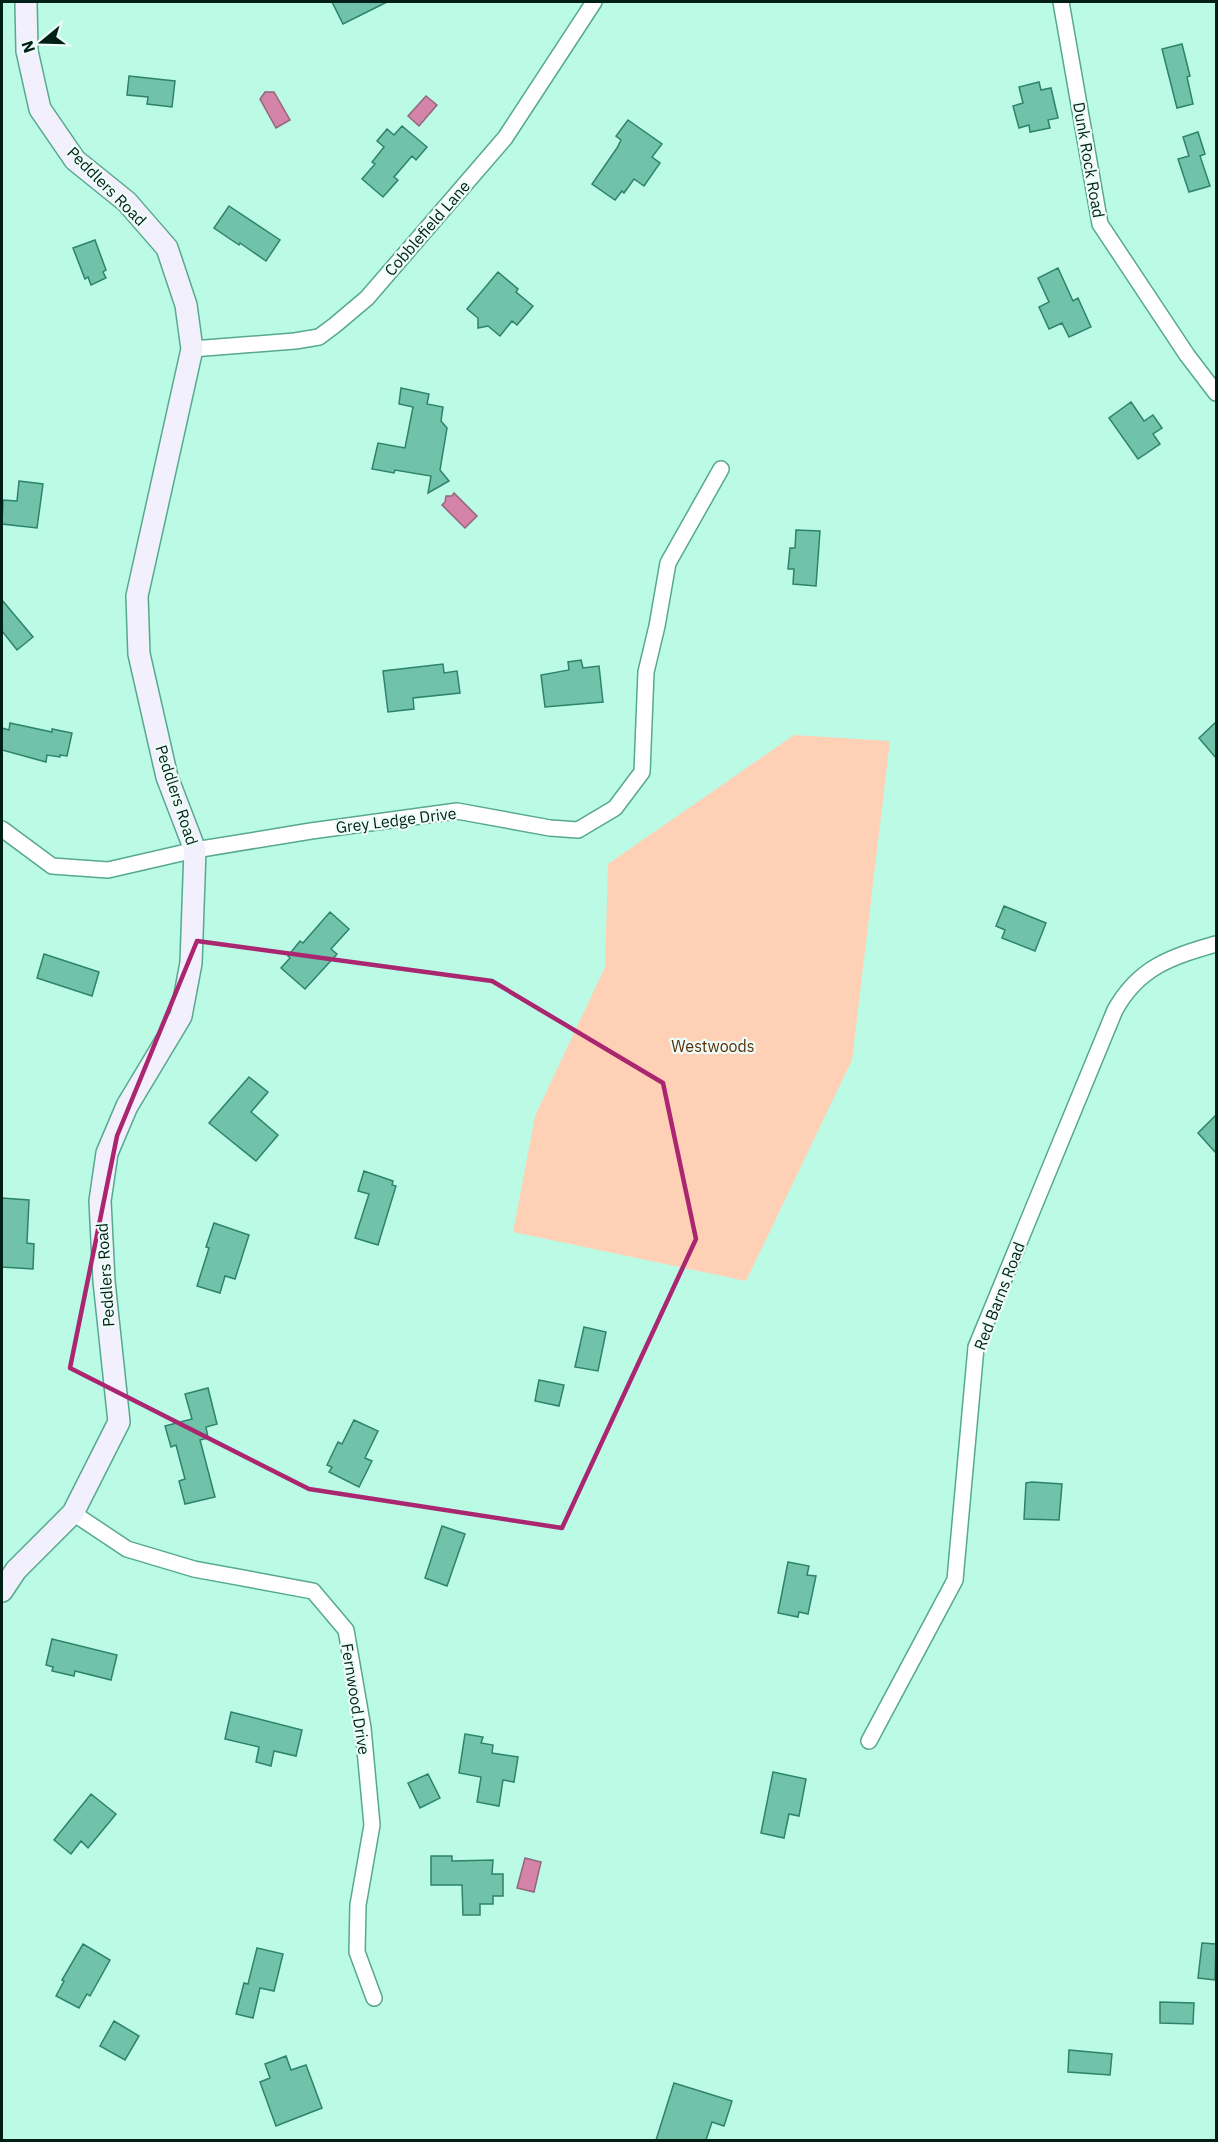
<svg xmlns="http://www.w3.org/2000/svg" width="1218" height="2142" viewBox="0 0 1218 2142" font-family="'IBM Plex Sans',sans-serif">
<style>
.green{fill:#fed1b7}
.water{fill:#d384a8;stroke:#94667c;stroke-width:1.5}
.building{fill:#70c2a8;stroke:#2e836b;stroke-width:1.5}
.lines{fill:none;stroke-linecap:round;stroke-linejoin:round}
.street-casing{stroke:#56a88f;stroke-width:18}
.secondary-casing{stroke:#56a88f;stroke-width:24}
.street{stroke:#fff;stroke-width:15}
.secondary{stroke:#f2f0fc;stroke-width:21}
.marked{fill:none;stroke:#aa2671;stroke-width:4.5;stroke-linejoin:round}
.labels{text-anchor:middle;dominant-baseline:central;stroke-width:4.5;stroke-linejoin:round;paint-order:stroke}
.street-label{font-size:16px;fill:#001f16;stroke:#edfdf7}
.park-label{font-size:16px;fill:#5c2d0b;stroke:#edfdf7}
</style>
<rect width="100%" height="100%" fill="#bbfbe5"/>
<!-- green -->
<path class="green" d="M794,735L890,741L852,1060L746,1281L513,1232L535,1116L605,967L608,864Z"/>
<!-- water -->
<path class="water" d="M265,92H274L290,120L276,128L260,99Z
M426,96L437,105L419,126L408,116Z
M454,493L477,516L465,528L442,505L445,502L446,496H452Z
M525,1858L541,1862L534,1892L517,1888Z"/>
<!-- building -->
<path class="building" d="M332,2H387L343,24Z
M1182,44L1190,76L1187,77L1193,104L1177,108L1162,49Z
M129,76L175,81L172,107L147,104L148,97L127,95Z
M1039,82L1041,90L1051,88L1058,118L1048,120L1050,128L1030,132L1029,125L1019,128L1013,106L1023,103L1019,87Z
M628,120L662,144L652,157L660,163L644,186L634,179L624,193L622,191L615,200L592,184L617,148L621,140L616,136Z
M402,126L427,147L416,160L412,156L394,177L398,180L383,197L362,179L375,164L372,162L384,147L377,141L387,129L394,135Z
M1198,132L1205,154L1200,156L1210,186L1189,192L1178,159L1189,156L1183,137Z
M229,206L280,240L266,261L240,243L239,245L214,228Z
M95,240L106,270L103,272L106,278L91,285L88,277L85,279L73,248Z
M1058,268L1073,301L1078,298L1091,327L1069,337L1062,323L1049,329L1039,307L1049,302L1038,278Z
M498,272L518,289L516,292L533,306L517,325L512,321L500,336L488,326L478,328V318L467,309Z
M401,388L429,394L427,404L443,407L441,421L447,428L440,470L449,481L428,493L431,476L395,470L394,473L372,469L378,443L405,448L413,407L399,404Z
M1131,402L1144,421L1153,415L1162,428L1153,434L1160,444L1138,459L1109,418Z
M19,481L43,484L37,528L2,524L3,500L17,501Z
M796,530L820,531L816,586L793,584L794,569H788L790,548H795Z
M2,600L33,637L17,650L2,631Z
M581,660L583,668L599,666L603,702L545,707L541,675L569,670L568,662Z
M443,664L444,673L457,671L460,693L413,698L414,709L388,712L383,671Z
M1216,722V758L1199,738Z
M10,723L52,732V729L72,733L67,756L60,755V757L47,755L46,762L2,750V728L9,730Z
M1004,906L1046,923L1035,951L1002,938L1005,930L996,926Z
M330,912L349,929L331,949L337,954L305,989L281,968L290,958L288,956L300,941L303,943Z
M44,954L99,972L92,996L37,978Z
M249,1077L268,1092L251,1112L278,1135L256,1161L209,1123Z
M1216,1115V1153L1198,1133Z
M364,1171L393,1181L392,1185L396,1186L378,1245L355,1238L369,1194L358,1191Z
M2,1198L29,1200L27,1243L34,1244L33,1269L2,1267Z
M214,1223L249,1235L235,1279L225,1276L220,1293L197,1286L209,1248L206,1247Z
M584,1327L606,1332L598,1371L575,1367Z
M539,1380L564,1385L559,1406L535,1401Z
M208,1388L217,1424L206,1427L208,1438L200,1440L215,1497L185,1504L179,1481L185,1479L176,1445L171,1447L165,1426L192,1419L185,1394Z
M354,1420L378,1431L365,1458L372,1461L359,1487L329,1472L332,1467L327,1465L338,1442L342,1444Z
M1032,1482L1062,1484L1059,1520L1024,1519L1026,1483Z
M442,1526L465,1534L447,1586L425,1578Z
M788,1562L809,1566L807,1575L816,1576L808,1614L799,1612L798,1617L778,1613Z
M52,1639L117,1655L111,1680L75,1671L74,1676L52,1671L53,1667L46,1665Z
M231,1712L302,1730L296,1756L274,1751L271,1766L256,1762L259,1747L225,1739Z
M465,1734L483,1737L481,1743L493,1745L492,1753L518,1757L514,1782L503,1780L499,1806L477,1802L481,1777L459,1773Z
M773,1772L806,1779L799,1816L789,1814L784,1838L761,1833Z
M428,1774L440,1798L420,1808L408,1783Z
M91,1794L116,1814L88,1848L81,1841L71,1854L54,1840Z
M431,1856H452V1861L493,1860L492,1874H503V1896H493V1904H480V1915H463L462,1885H431Z
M1202,1943L1216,1944L1215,1980L1198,1978Z
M83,1944L110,1960L90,1996L87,1994L79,2008L56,1996L64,1981L62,1980Z
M257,1948L283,1954L274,1991L260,1988L253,2018L236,2014L244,1983L248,1984Z
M1160,2002L1194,2003L1193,2024L1160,2023Z
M114,2021L139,2036L125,2060L100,2046Z
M1069,2050L1112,2054L1110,2075L1068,2072Z
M286,2056L291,2070L306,2065L322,2108L276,2126L260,2082L270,2078L265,2064Z
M674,2083L732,2101L724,2126L712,2122L706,2140H656Z"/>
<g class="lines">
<!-- street casing -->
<g class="street-casing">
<path id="street" d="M1061,2L1100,224L1187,355L1216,393
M192,349L295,341L319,337L335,325L367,298L505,138L594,2
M2,829L52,866L108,870L195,850L311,831L457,811L550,828L578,830L615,808L642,772L646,672L657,626L668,563L721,469
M73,1513L127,1549L194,1569L313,1591L346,1630L363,1728L372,1825L358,1905L357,1952L374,1998
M869,1741L955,1580L976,1347L1115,1010C1139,967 1171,957 1216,944"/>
</g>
<!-- secondary casing -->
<g class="secondary-casing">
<path id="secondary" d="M2,1591L16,1570L73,1513L119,1422L104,1281L100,1201L107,1153L127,1106L181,1016L191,963L195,850L167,777L139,654L137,596L192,349L186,305L167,248L127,202L75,160L40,109L27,51L26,2"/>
</g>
<!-- street -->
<use href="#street" class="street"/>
<!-- secondary -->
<use href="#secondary" class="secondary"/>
</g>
<!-- marked area -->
<path class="marked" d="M197,941L492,981L663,1083L696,1239L562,1528L309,1489L70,1368L117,1136Z"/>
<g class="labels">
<!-- street labels -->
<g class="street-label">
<text transform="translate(1089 160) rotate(80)">Dunk Rock Road</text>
<text transform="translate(107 186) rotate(45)">Peddlers Road</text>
<text transform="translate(427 228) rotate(-49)">Cobblefield Lane</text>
<text transform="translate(177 795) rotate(72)">Peddlers Road</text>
<text transform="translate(396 820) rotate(-7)">Grey Ledge Drive</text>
<text transform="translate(105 1275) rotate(-94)">Peddlers Road</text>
<text transform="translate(999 1296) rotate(-69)">Red Barns Road</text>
<text transform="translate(356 1699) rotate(81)">Fernwood Drive</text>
</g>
<!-- park labels -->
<g class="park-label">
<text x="713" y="1046">Westwoods</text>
</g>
</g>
<!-- border -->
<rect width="1218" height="2142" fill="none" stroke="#001f16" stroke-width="6"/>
<!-- north arrow -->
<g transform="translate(42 42) rotate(251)" stroke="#edfdf7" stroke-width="4.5" paint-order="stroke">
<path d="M0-4.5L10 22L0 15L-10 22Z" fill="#001f16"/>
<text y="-9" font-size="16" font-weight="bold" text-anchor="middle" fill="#001f16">N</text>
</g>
</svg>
